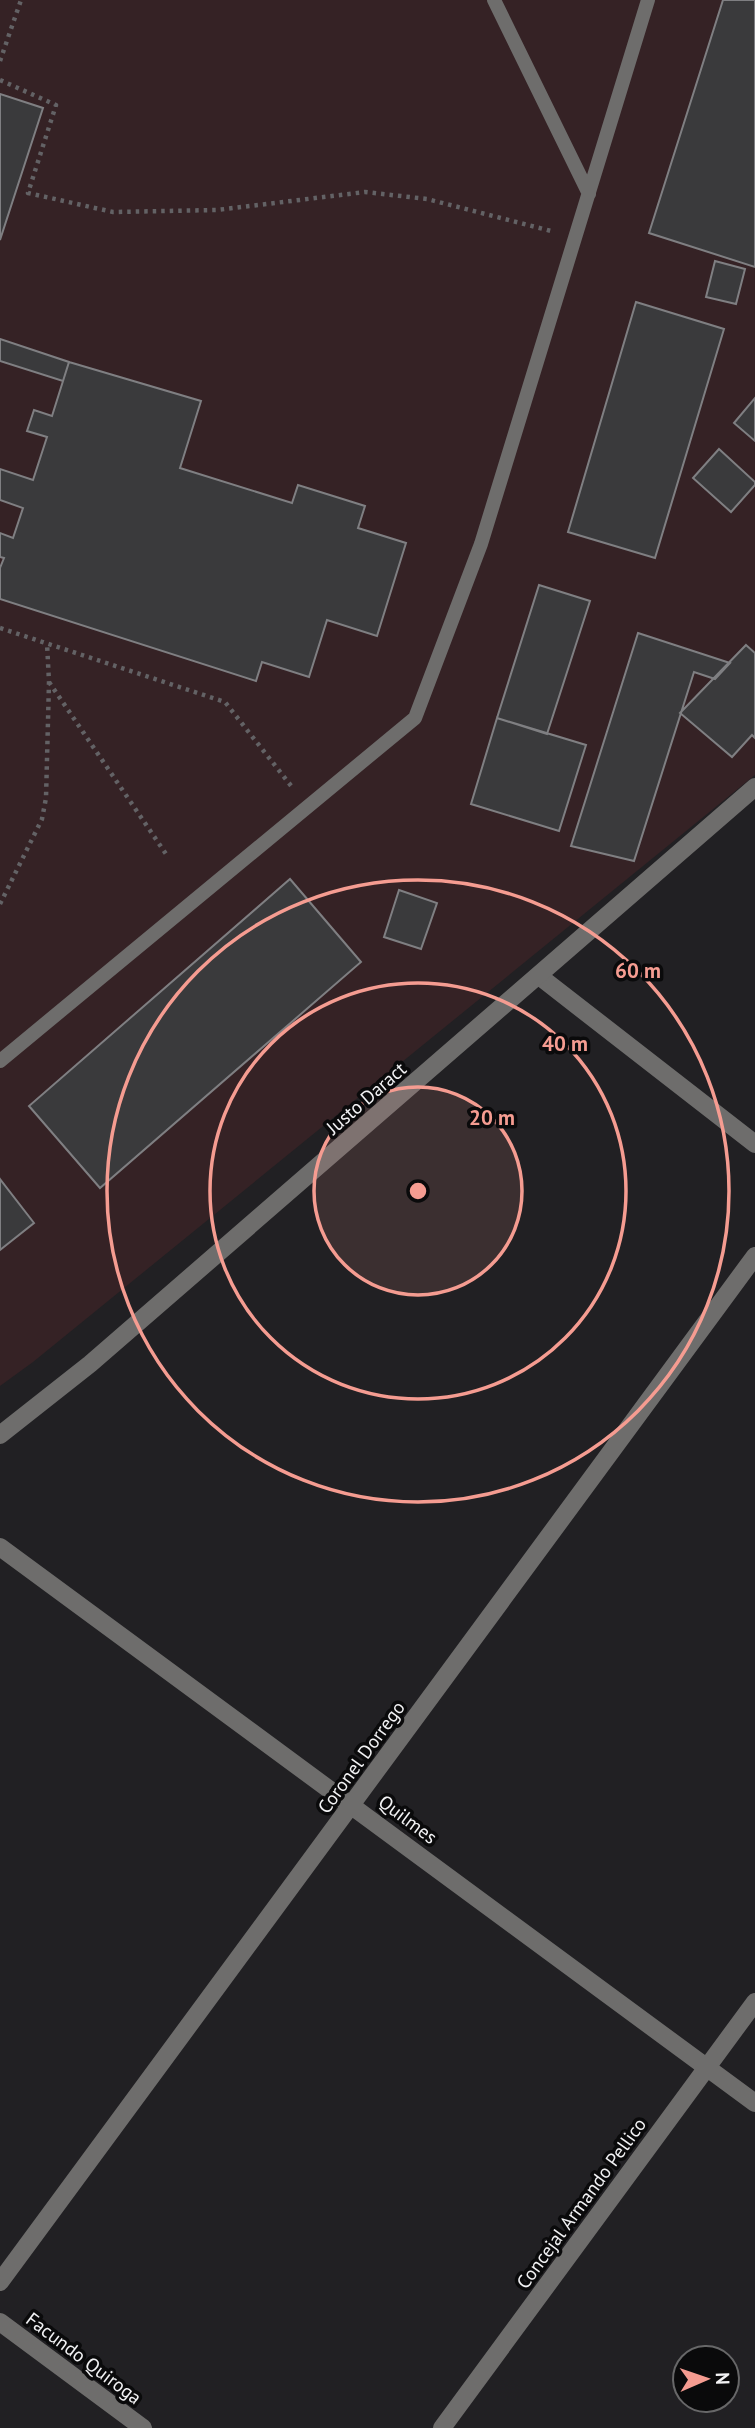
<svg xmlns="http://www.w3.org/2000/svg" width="755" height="2428" viewBox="0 0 755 2428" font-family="'PT Sans',sans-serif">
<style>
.education{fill:#352225}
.building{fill:#3a3a3c;stroke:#7f7f82;stroke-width:2}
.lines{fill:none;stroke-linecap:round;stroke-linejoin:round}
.path{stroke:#636265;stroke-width:4.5;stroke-dasharray:3.5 5;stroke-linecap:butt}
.service{stroke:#6e6d6c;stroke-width:14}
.minor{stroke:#6e6d6c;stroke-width:18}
.tertiary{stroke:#6e6d6c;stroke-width:18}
.ring{fill:none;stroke:#f59c91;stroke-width:3.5}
.labels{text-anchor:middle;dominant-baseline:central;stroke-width:7;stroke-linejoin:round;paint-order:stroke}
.street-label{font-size:19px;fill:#f2f2f4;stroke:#0a0a0b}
.centre{fill:#f59c91;stroke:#0a0a0b;stroke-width:3.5}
.ring-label{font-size:21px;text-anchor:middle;font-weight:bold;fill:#f59c91;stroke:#0a0a0b;stroke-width:7;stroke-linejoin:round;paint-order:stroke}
</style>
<rect width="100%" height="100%" fill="#212023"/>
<!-- education -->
<path class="education" d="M0,0H755V775L33,1362L0,1386Z"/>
<!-- building -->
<path class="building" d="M723,0H755V267L649,233Z
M0,94L43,108L0,240Z
M715,261L745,269L736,304L706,297Z
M636,302L724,329L655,558L568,532Z
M0,339L69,362L63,381L0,361Z
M69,362L201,401L180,468L292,503L298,485L365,506L358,528L406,543L377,636L327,620L309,677L262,662L256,681L0,599V568L4,558L0,557V533L13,538L23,508L0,500V469L33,480L47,437L27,431L34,410L52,416Z
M755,398V441L734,423Z
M719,449L755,482V485L731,512L693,478Z
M539,585L590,601L547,734L497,718Z
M638,633L730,663L715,679L694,672L634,861L571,846Z
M746,645L755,653V738L752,735L732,757L680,713Z
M497,718L586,745L559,831L471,804Z
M290,879L361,962L100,1188L29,1106Z
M399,890L437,903L421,949L384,937Z
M0,1179L34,1223L0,1250Z"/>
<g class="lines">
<!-- path -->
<path class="path" d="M0,61L21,0
M0,80L56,105L28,193L113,212L217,210L365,192L427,199L551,231
M0,628L225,702L292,787
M49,682L166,854
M0,904L42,819L46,798L49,682L47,643"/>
<!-- service -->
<path class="service" d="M494,0L589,194
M0,1061L415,718L481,544L648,0"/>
<!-- minor -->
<path class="minor" d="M539,976L755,1144
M0,1547L755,2103
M0,2282L755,1256
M0,2322L143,2428
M442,2428L755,2002"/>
<!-- tertiary -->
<path class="tertiary" d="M0,1435L90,1364L755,787"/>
</g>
<!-- distance rings -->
<circle cx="418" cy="1191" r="104" fill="#f59c91" fill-opacity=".12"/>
<g class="ring">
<circle cx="418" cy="1191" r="104"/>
<circle cx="418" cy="1191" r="208"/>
<circle cx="418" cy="1191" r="311"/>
</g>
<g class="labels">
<!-- street labels -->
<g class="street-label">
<text transform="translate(366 1098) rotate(-41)">Justo Daract</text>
<text transform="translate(361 1757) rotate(-54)">Coronel Dorrego</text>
<text transform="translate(408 1819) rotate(37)">Quilmes</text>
<text transform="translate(581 2203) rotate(-54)">Concejal Armando Pellico</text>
<text transform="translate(84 2358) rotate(37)">Facundo Quiroga</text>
</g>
</g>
<circle cx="418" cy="1191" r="10" class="centre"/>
<g class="ring-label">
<text x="638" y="978">60 m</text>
<text x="565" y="1051">40 m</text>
<text x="492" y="1125">20 m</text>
</g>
<!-- north arrow -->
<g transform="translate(706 2379) rotate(88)"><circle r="33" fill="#0a0a0b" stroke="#676768" stroke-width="2"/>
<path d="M0-5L12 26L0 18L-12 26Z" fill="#f59c91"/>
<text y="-10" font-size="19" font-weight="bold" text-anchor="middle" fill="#f2f2f4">N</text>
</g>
</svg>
